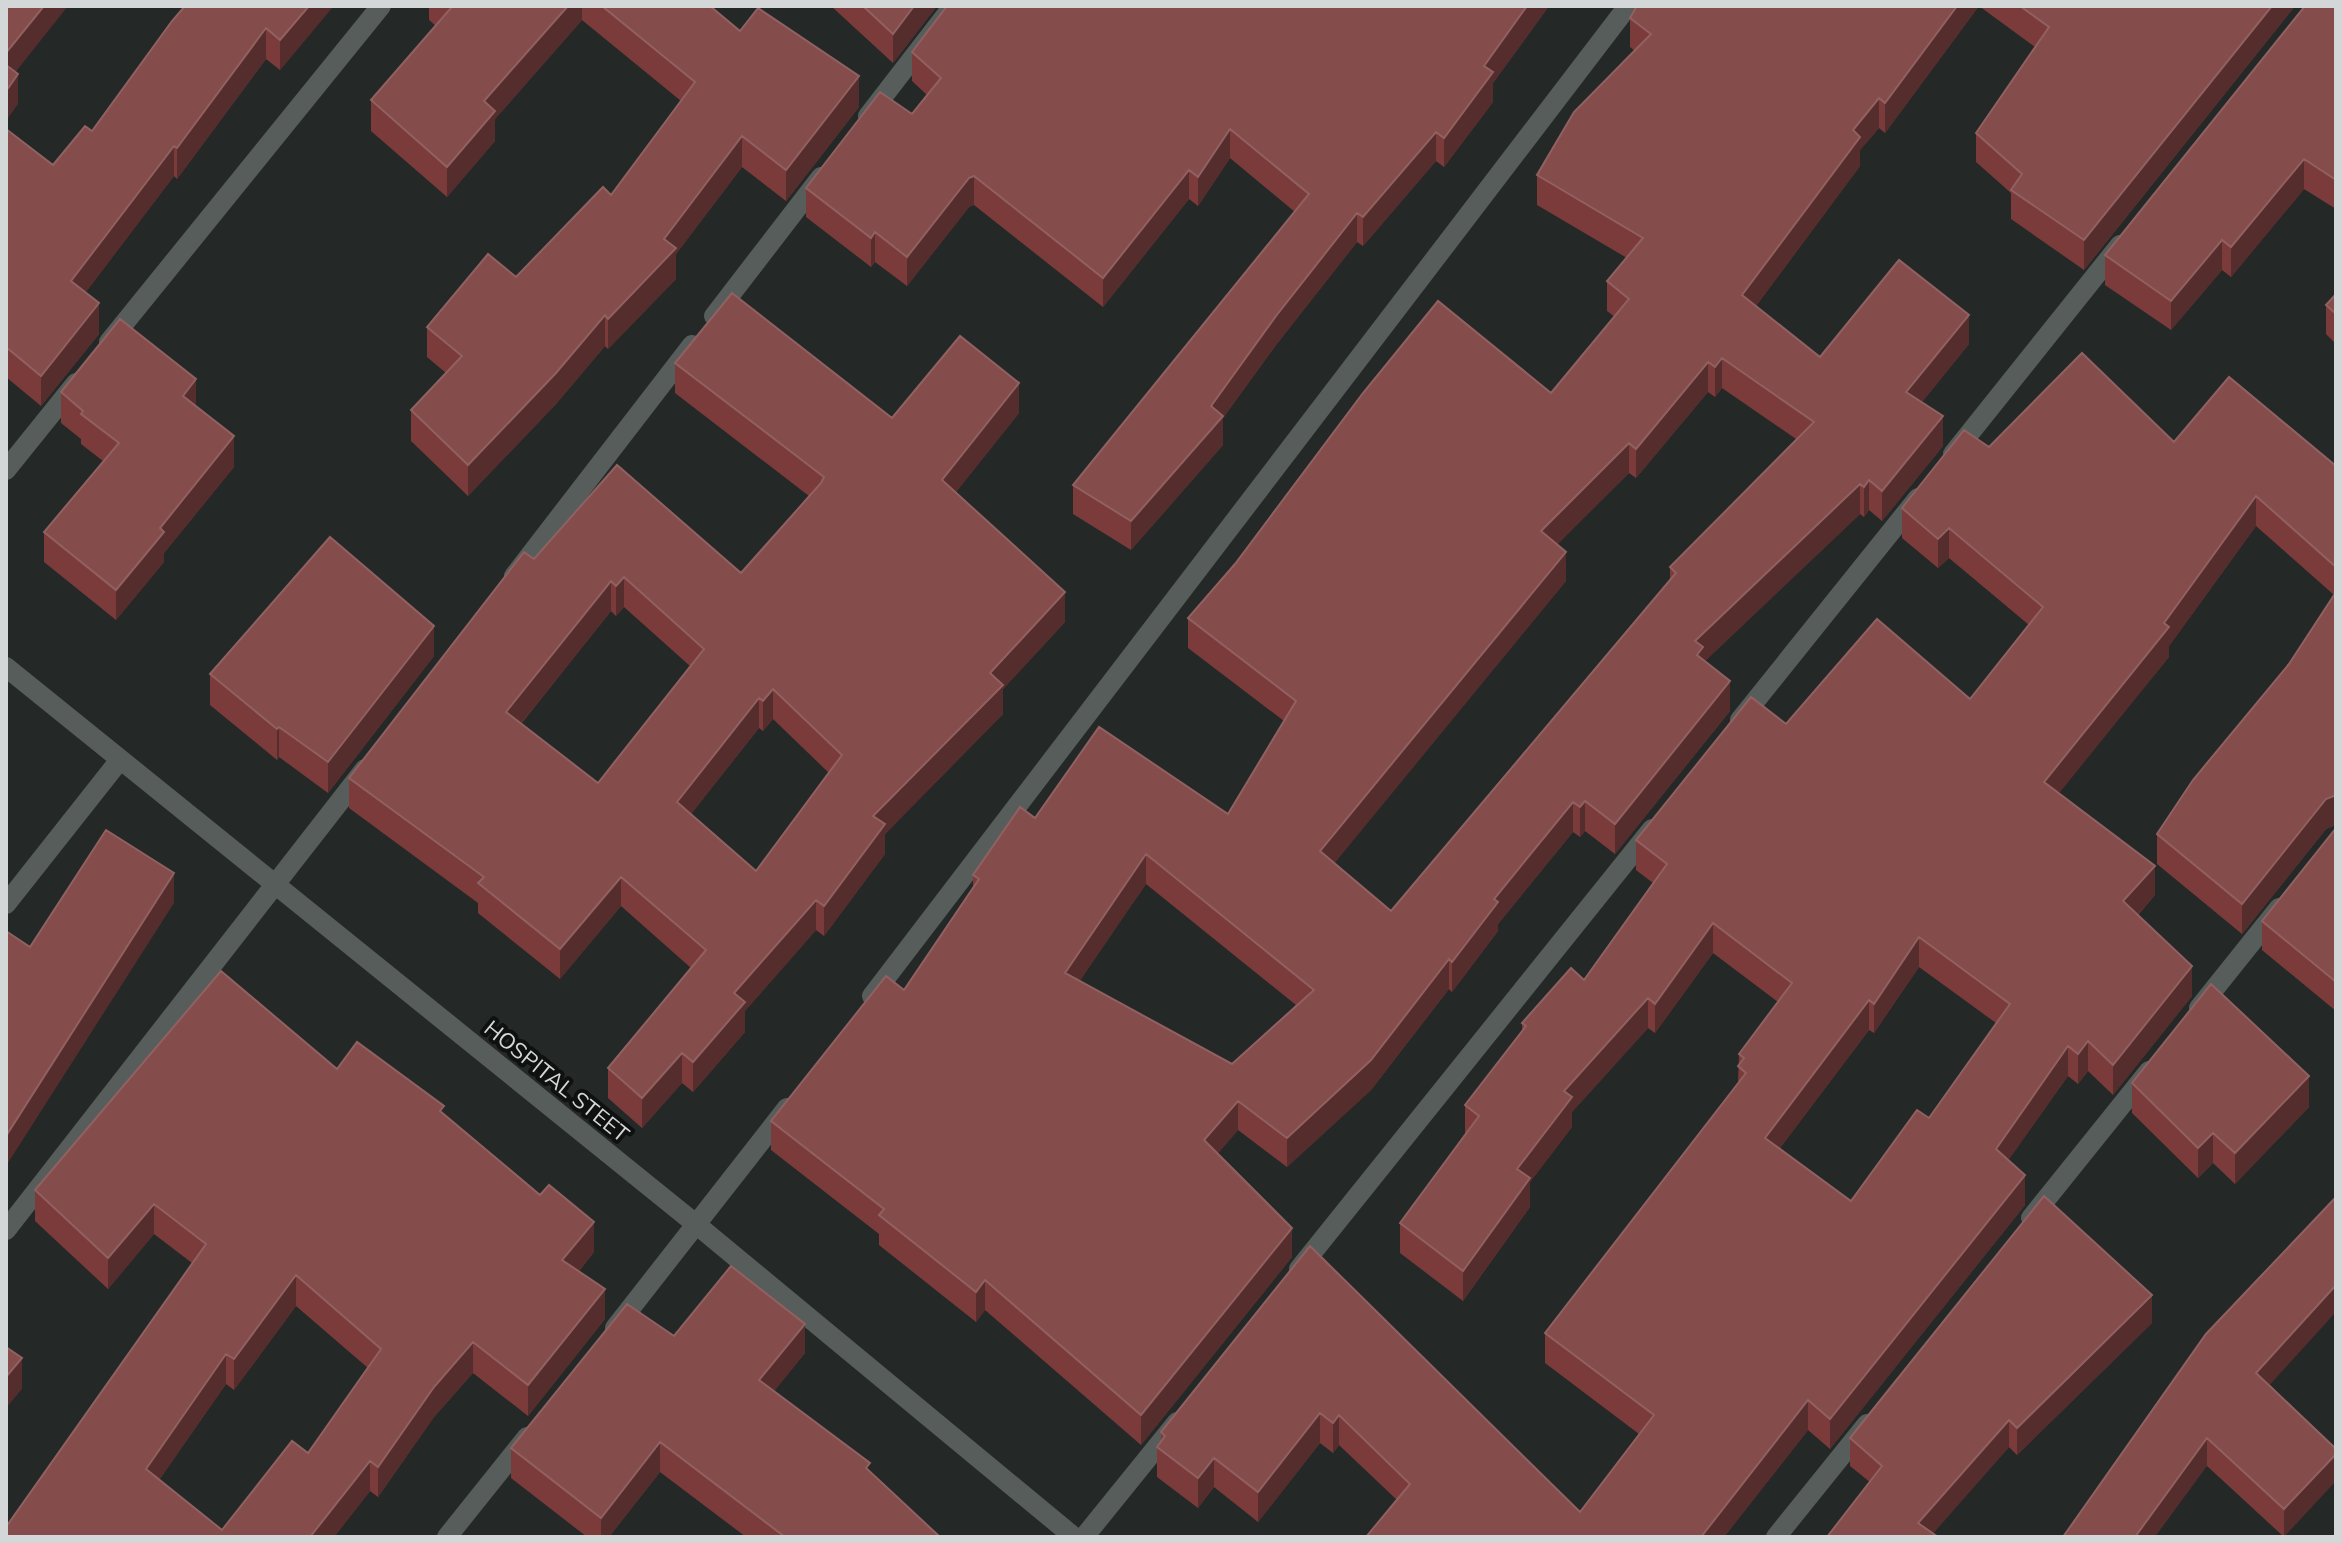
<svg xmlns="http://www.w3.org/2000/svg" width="2342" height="1543" viewBox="0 0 2342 1543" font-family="Mulish,sans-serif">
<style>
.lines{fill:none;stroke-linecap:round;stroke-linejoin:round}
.minor{stroke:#575d5b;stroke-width:20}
.wall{fill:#7b3b3a;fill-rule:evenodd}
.shaded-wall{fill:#542d2c}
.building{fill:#844c4b;stroke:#916161;stroke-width:2;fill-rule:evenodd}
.labels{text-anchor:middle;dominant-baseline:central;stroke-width:8;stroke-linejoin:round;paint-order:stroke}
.street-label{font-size:22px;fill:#d4d7d7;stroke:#0f1111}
</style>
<rect width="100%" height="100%" fill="#242928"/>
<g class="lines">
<!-- minor -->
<path class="minor" d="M868,116L953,6
M714,316L821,177
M109,342L381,6
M1953,454L2120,245
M6,470L76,383
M514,576L692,345
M6,667L697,1225L1074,1537
M1740,720L1918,498
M6,904L119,761
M872,996L1628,6
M2199,1008L2279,908
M2031,1218L2149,1071
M6,1230L365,769
M1299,1269L1652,829
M615,1328L787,1108
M447,1537L527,1437
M1084,1537L1177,1422
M1776,1537L1867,1424"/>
</g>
<!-- wall -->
<path class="wall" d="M333,6L280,70L266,59L177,179L174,176L85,293L99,334L41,406L6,377V129L53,165L92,131L172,21Z
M429,6H710L740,31L859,107L786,201L742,167L676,254V279L608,349L605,346L556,404L468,496L411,441V410L446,373L427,357V327L516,277L611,195L681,101L582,20L495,119V141L447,197L371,131V100L436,26L429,20Z
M831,6H937L893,63Z
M947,6H1549L1493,83V102L1444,167L1436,161L1363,246L1357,242L1276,345L1223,418V445L1131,550L1073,514V485L1295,212L1230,158L1198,206L1189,199L1103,307L974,205L969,207L907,286L875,262L871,267L806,217V188L912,114L927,95L912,81V52Z
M1637,6H2295L2084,270L2011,219V193L1976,162V133L2035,47L1979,6L1885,133L1879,128L1860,150V166L1756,306L1820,357L1969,344L1922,402L1943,446L1882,521L1869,510L1864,517L1860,514L1705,661L1730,711L1615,854L1585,831L1580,837L1573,832L1498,924V931L1452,992L1449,989L1371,1090L1287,1167L1238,1130L1217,1154L1292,1257L1141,1445L985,1310L976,1322L879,1245V1234L771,1150V1121L904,990L973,887V875L1035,818L1228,814L1284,721L1188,648V618L1551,393L1615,317L1607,311V281L1627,258L1537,205V175L1635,51L1630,47V18ZM1722,388L1796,439L1670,567V581L1391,911L1334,863L1566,581L1557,544L1629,473L1636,478L1708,392L1715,397ZM1146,884L1296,1005L1232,1064L1079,981Z
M2336,6V209L2304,189L2231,277L2222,270L2171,330L2105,285V255Z
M2336,294V344L2326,334V305Z
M675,363L892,418L1019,413L955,493L1065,622L1003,689V714L885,834V854L824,936L816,930L745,1011V1032L693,1092L682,1083L642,1128L608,1098V1068L691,968L621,906L560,979L478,913V903L349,808V778L534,559L741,573L809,496L675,393ZM624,607L690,666L598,783L521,724L611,611L616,616ZM773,719L829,773L756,871L691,814L759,728L763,731Z
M61,392L196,406L234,467L164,553V562L116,620L44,562V532L103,461L81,444V439L61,423Z
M2174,442L2336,466V825L2326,829L2242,934L2157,864V834L2289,664L2334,595L2256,526L2169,646V657L2058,793L2155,895L2138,915L2192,996L2113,1095L2088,1071L2078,1084L2068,1076L2008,1160L2025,1205L1830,1449L1808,1430L1724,1537L1397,1500L1339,1445L1333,1453L1320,1443L1258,1522L1214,1487L1198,1508L1157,1477V1447L1161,1442V1432L1310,1246L1580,1512L1639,1434L1545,1363V1333L1738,1083L1739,1054L1778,1002L1713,953L1655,1033L1648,1028L1572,1112V1127L1530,1182V1207L1463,1301L1400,1253V1223L1465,1134V1105L1522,1032V1023L1584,980L1653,883L1636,870V840L1786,724L1970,699L2029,625L1949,558L1938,568L1902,538V508L1989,447ZM1919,967L1996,1023L1929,1118L1851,1201L1780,1148L1869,1030L1874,1033Z
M434,656L328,793L279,757L277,760L210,705V674Z
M2336,828V1011L2262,950V921Z
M337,1069L444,1115L594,1252L579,1271L605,1319L528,1416L473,1373L434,1417L378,1497L370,1491L334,1537H6L192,1263L154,1234L108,1289L35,1221V1190ZM296,1306L368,1368L308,1453L222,1530L159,1480L226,1384L234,1390Z
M2132,1083L2309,1107L2235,1184L2213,1163L2198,1178L2132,1113Z
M2152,1323L2017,1455L2009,1447L1933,1533L1850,1466V1438Z
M674,1336L805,1353L774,1391L870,1471L940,1537H746L660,1472L609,1537H587L511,1478V1448Z
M2270,1385L2336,1449L2284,1537L2207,1466L2063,1537Z"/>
<!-- shaded-wall -->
<path class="shaded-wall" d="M44,6H68L6,84V53Z
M309,6H333V7L280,70V40Z
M568,6H582V20L495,119V141L447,197V167L484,101Z
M914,6H937L893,63V34Z
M1527,6H1549L1493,83V102L1444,167V138L1484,66Z
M1957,6H1979L1885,133V103Z
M2272,6H2295L2084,270V240Z
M266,28V59L177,179V148Z
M18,74V104L6,121V91Z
M859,76V107L786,201V170Z
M1879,98V128L1860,150V166L1742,325V295L1853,130Z
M1230,129V158L1198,206V177Z
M1436,132V161L1363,246V217Z
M742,136V167L676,254V279L608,349V319L664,239Z
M174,146V176L71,312V281Z
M2304,159V189L2231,277V247Z
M1189,170V199L1103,307V278Z
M974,176V205L969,207L907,286V257L969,178Z
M1357,213V242L1276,345L1223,418V445L1131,550V521L1276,316Z
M875,232V262L871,267V238Z
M2222,240V270L2171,330V301Z
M99,303V334L41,406V376Z
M605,315V346L556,404L468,496V465Z
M1969,315V344L1906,422V392Z
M1722,358V388L1715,397V367Z
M1708,362V392L1636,478V449Z
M196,379V410L183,396Z
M1019,383V413L942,510V480Z
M1943,416V446L1882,521V491Z
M234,436V467L164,553V562L116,620V590L160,528Z
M1629,443V473L1541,561V531Z
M1869,480V510L1864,517V487Z
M1860,484V514L1703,663L1697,685L1695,641Z
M2256,496V526L2169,646V657L2044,812V782L2164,623Z
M1949,528V558L1938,568V539Z
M1566,552V581L1320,881V851Z
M624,577V607L616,616V586Z
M611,581V611L506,742V712Z
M1065,592V622L1003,689V714L885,834V854L824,936V906L873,816L990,673Z
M434,626V656L328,793V762Z
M1730,681V711L1615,854V824Z
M773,689V719L763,731V701Z
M759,698V728L677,832V802Z
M279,727V757L277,760V729Z
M2336,795V825L2326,829L2242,934V904L2326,799Z
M1585,801V831L1580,837V807Z
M1573,802V832L1498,924V931L1452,992V962L1494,899Z
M1146,854V884L1065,1003V973Z
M2155,866V895L2123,931V901Z
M174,873V903L6,1166V1136Z
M621,877V906L560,979V949Z
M816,900V930L745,1011V1032L693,1092V1062L734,993Z
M1713,923V953L1655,1033V1004Z
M1919,937V967L1874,1033V1004Z
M1449,959V989L1371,1090L1287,1167V1138Z
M2192,966V996L2113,1095V1065Z
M1648,998V1028L1572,1112V1127L1530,1182V1207L1463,1301V1271L1517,1169L1564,1091Z
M1869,1000V1030L1765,1168V1138Z
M2088,1041V1071L2078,1084V1054Z
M2068,1046V1076L1996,1178V1149Z
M682,1053V1083L642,1128V1098Z
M2309,1076V1107L2235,1184V1153Z
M1238,1101V1130L1204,1170V1140Z
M2213,1133V1163L2198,1178V1148Z
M2025,1175V1205L1830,1449V1419Z
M154,1204V1234L108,1289V1258Z
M594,1222V1252L562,1291V1260Z
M1292,1228V1257L1141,1445V1415Z
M296,1275V1306L234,1390V1359Z
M985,1280V1310L976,1322V1292Z
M2336,1285V1312L2256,1400V1373Z
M605,1289V1319L528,1416V1385Z
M2152,1295V1323L2017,1455V1428Z
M805,1324V1353L759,1410V1380Z
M473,1342V1373L434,1417L378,1497V1467L434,1387Z
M226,1354V1384L146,1499V1469Z
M22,1358V1389L6,1408V1377Z
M1808,1400V1430L1724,1537H1701Z
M1320,1413V1443L1258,1522V1492Z
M1339,1415V1445L1333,1453V1423Z
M2009,1420V1447L1930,1537L1918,1523Z
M2207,1438V1466L2155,1537H2135Z
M660,1442V1472L609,1537H601V1518Z
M2336,1454V1481L2284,1537V1509Z
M1214,1458V1487L1198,1508V1478Z
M370,1461V1491L334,1537H310Z"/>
<!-- building -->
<path class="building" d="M6,6H44L6,53Z
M185,6H309L280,40L266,28L177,148L174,146L71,281L99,303L41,376L6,347V129L53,165L85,126L92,131L172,21Z
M448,6H568L484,101L495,111L447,167L371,100L451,8Z
M602,6H710L740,31L758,8L859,76L786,170L742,136L664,239L676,248L608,319L605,315L556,373L468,465L411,410L462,356L427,327L488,254L516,277L603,187L611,195L695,82Z
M863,6H914L893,34Z
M947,6H1527L1484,66L1493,72L1444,138L1436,132L1363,217L1357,213L1276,316L1211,406L1223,416L1131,521L1073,485L1309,194L1230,129L1198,177L1189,170L1103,278L974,176L969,178L907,257L875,232L871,238L806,188L880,92L912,114L941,78L912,52Z
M1637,6H1957L1885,103L1879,98L1853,130L1860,137L1742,295L1820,357L1899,260L1969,315L1906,392L1943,416L1882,491L1869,480L1864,487L1860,484L1695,641L1703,647L1697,655L1730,681L1615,824L1585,801L1580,807L1573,802L1494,899L1498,902L1452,962L1449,959L1371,1060L1287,1138L1238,1101L1204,1140L1292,1228L1141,1415L985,1280L976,1292L879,1215L884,1209L771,1121L886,976L904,990L979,879L973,875L1020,807L1035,818L1099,727L1228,814L1296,701L1188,618L1235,564L1363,393L1438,301L1551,393L1629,299L1607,281L1643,238L1537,175L1574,112L1651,34L1630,18ZM1722,358L1814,422L1670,567L1676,573L1391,911L1320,851L1566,552L1541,531L1629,443L1636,449L1708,362L1715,367ZM1146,854L1314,990L1232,1064L1065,973Z
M2020,6H2272L2084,240L2011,190L2022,174L1976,133L2049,27Z
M2305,6H2336V180L2304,159L2231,247L2222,240L2171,301L2105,255Z
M6,65L18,74L6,91Z
M732,293L892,418L960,336L1019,383L942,480L1065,592L990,673L1003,685L873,816L885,824L824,906L816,900L734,993L745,1002L693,1062L682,1053L642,1098L608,1068L706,950L621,877L560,949L478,883L484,877L349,778L524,552L534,559L617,465L741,573L821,483L824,477L675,363ZM624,577L704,649L598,783L506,712L611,581L616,586ZM773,689L842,755L756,871L677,802L759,698L763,701Z
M2336,294V314L2326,305Z
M120,319L196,379L183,396L234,436L160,528L164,532L116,590L44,532L119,443L81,414L83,411L61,392Z
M2082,353L2174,442L2229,377L2336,466V567L2256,496L2164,623L2169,627L2044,782L2155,866L2123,901L2192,966L2113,1065L2088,1041L2078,1054L2068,1046L1996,1149L2025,1175L1830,1419L1808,1400L1701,1537H1366L1410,1484L1339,1415L1333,1423L1320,1413L1258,1492L1214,1458L1198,1478L1157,1447L1165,1436L1161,1432L1310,1246L1580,1512L1654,1415L1545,1333L1746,1073L1738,1066L1744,1058L1739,1054L1792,983L1713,923L1655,1004L1648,998L1564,1091L1572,1097L1517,1169L1530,1178L1463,1271L1400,1223L1479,1116L1465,1105L1526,1026L1522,1023L1571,968L1584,980L1667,864L1636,840L1751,697L1786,724L1877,619L1970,699L2043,607L1949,528L1938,539L1902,508L1964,430L1989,447ZM1919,937L2010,1004L1929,1118L1917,1110L1851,1201L1765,1138L1869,1000L1874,1004Z
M330,537L434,626L328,762L279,727L277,729L210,674Z
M2336,592V795L2326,799L2242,904L2157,834L2193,780L2289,664Z
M2336,828V982L2262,921Z
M106,830L174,873L6,1136V931L30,947Z
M221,971L337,1069L357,1042L444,1106L440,1111L540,1195L549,1185L594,1222L562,1260L605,1289L528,1385L473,1342L434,1387L378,1467L370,1461L310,1537H6V1527L206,1244L154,1204L108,1258L35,1190ZM296,1275L381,1349L308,1453L292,1441L222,1530L146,1469L226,1354L234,1359Z
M2211,984L2309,1076L2235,1153L2213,1133L2198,1148L2132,1083Z
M2044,1196L2152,1295L2017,1428L2009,1420L1918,1523L1938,1537H1827L1882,1466L1850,1438Z
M2336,1197V1285L2256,1373L2336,1449V1454L2284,1509L2207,1438L2135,1537H2063L2206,1334Z
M731,1266L805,1324L759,1380L870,1463L866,1468L940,1537H785L660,1442L601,1518L511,1448L627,1304L674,1336Z
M6,1347L22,1358L6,1377Z"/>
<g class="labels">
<!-- street labels -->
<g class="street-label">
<text transform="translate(557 1081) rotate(39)">HOSPITAL STEET</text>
</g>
</g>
<!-- border -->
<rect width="2342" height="1543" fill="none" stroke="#d4d7d7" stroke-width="16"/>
</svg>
